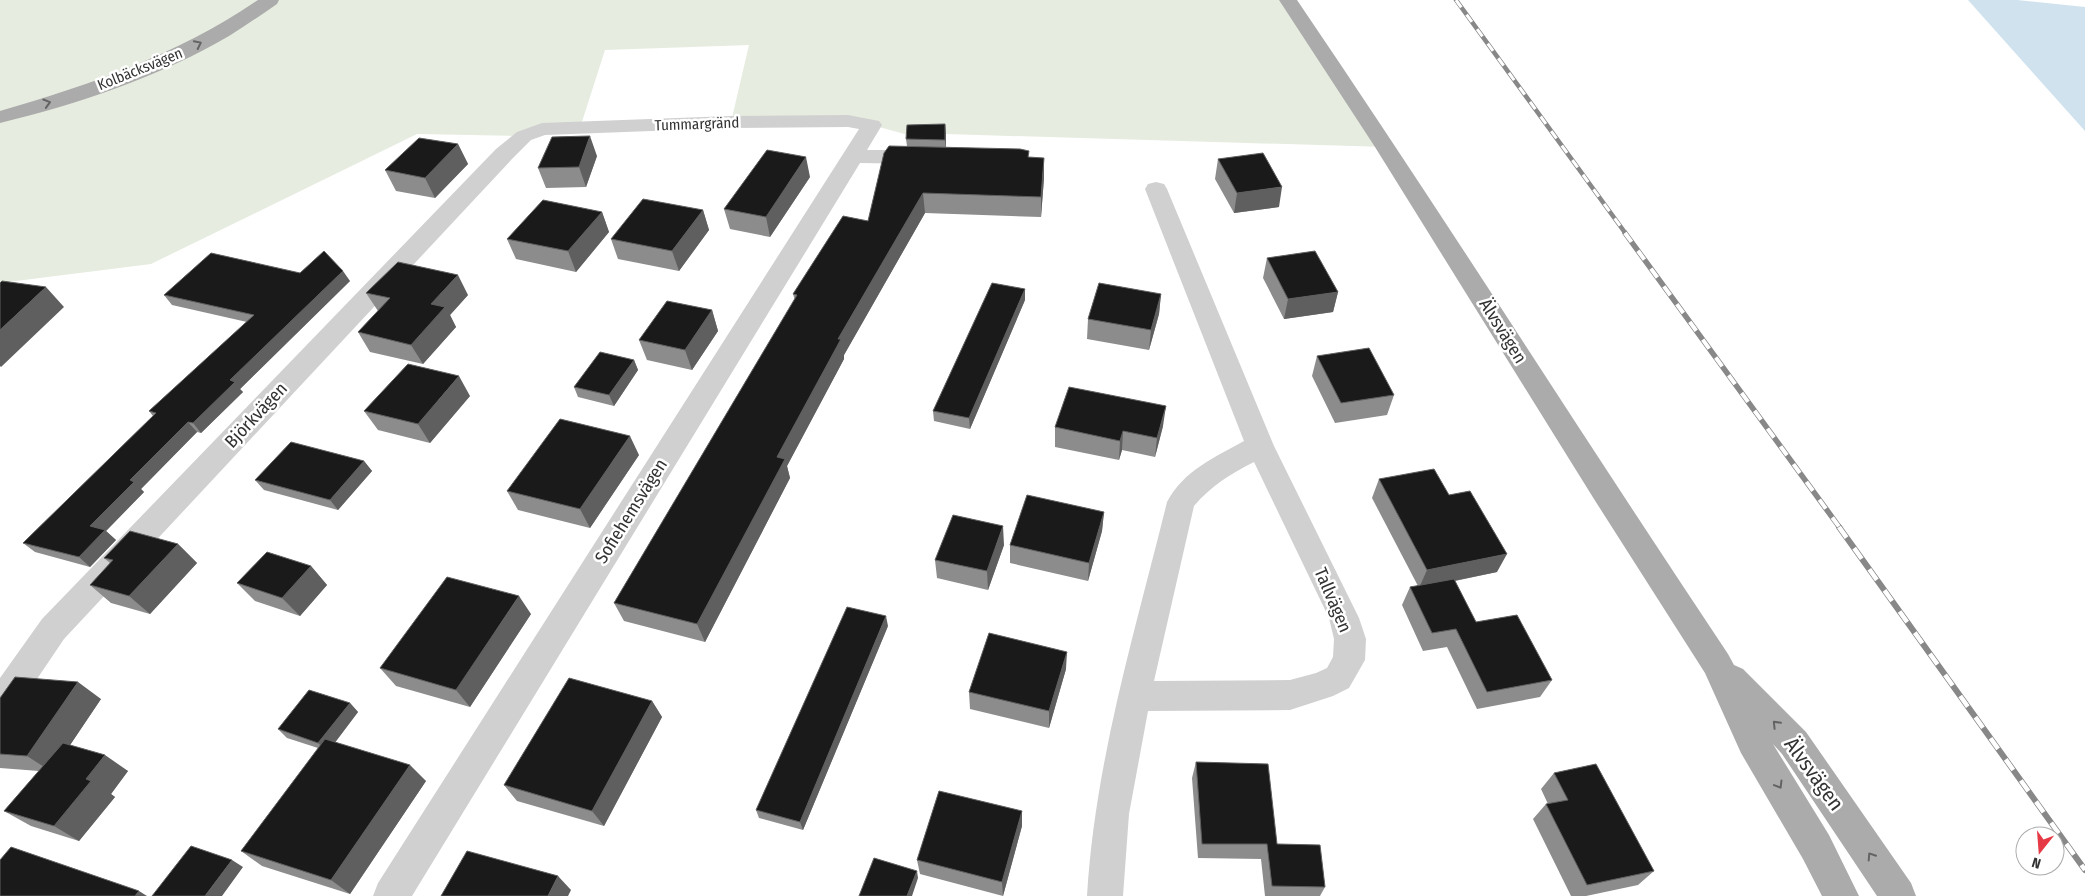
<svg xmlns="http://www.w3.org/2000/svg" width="2085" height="896" viewBox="0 0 2085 896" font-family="'Fira Sans Condensed',sans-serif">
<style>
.green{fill:#e6ecdf}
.water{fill:#cfe2ee}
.pier{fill:#fff}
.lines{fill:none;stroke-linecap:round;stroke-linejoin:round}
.minor{fill:#d0d0d0;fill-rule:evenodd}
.major{fill:#ababab;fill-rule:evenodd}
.rail-far2-casing{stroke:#888;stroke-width:4.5}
.rail-far1-casing{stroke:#888;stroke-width:5.5}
.rail-casing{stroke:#888;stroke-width:6}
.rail-far2{stroke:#fff;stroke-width:3;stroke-dasharray:9;stroke-linecap:butt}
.rail-far1{stroke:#fff;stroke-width:4;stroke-dasharray:11;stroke-linecap:butt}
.rail{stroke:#fff;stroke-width:4.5;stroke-dasharray:13;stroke-linecap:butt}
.wall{fill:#8c8c8c}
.shaded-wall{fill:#5f5f5f}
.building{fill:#1a1a1a;stroke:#5f5f5f}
.oneway{stroke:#636363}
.labels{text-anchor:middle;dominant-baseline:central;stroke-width:5;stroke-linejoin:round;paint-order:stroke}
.far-street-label{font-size:15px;fill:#333;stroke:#fff}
.street-label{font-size:18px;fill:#333;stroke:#fff}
.near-street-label{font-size:21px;fill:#333;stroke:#fff}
</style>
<rect width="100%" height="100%" fill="#fff"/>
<!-- green -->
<path class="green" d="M0,0H1288L1386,147L946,134L908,135L872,125L731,122L749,45L605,50L580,128L524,136L417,134L151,264L0,283Z"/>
<!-- water -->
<path class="water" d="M1968,0H2085V131Z"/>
<!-- pier -->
<path class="pier" d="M2017,0H2085V7Z"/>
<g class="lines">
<!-- minor -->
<path class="minor" d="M848,115L879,121L882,125L867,150H920L928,152L931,157L928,162L920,164L860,163L412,896H373L378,883L859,129L848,127L731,128L545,135L531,140L512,159L64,639L12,716L0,720V678L42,619L496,149L517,132L542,123L731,116Z
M1156,182L1164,184L1167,189L1274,446L1359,618L1366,639L1365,660L1349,688L1333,696L1290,710L1148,711L1129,814L1123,896H1087C1095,761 1135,632 1167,502C1183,471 1215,457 1244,441L1145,189L1148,184ZM1254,462L1329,618L1334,639L1333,657L1327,668L1316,673L1290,680L1154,681L1194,506C1211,486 1230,474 1254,462Z"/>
<!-- major -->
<path class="major" d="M258,0H279L277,4C261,15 245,26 229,36C159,77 78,104 0,123V111C91,85 179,54 258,0Z
M1279,0H1297C1444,216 1583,437 1728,654L1734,665L1743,669L1806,732L1911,883L1916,896H1877L1782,754L1773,744L1829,835L1859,896H1822L1803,859L1741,753L1705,673L1594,499L1375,147Z"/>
<!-- rail-far2 casing -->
<g class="rail-far2-casing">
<path id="rail-far2" d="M1456,0L1626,234"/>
</g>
<!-- rail-far1 casing -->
<g class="rail-far1-casing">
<path id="rail-far1" d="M1625,233L1840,528"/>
</g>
<!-- rail casing -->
<g class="rail-casing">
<path id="rail" d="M1839,527L2085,870"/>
</g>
<!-- rail-far2 -->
<use href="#rail-far2" class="rail-far2"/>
<!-- rail-far1 -->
<use href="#rail-far1" class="rail-far1"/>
<!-- rail -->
<use href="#rail" class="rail"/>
</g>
<!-- wall -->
<path class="wall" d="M945,124L946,134V147L1029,157L1044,178L1041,217L925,213L844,355V359L787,466L790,478L705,642L624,621L614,603L795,300L793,294L868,221L907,146L906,139Z
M458,144L468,164L435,198L396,191L385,170Z
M597,156L586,187L546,188L538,168Z
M1218,159L1279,207L1234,213L1215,179Z
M810,177L770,237L730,229L724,209Z
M703,210L709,230L679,271L618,259L611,239Z
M602,212L609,232L576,272L516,259L507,239Z
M1267,258L1338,292L1333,312L1284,319L1263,278Z
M300,273L350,281L240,389L243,392L201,433L197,432L141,489L144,492L106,531L116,540L90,567L35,552L23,543L153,416L149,411L247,322L172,305L164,295Z
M366,293L468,295L450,315L456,327L423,364L370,352L358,332L378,311Z
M1161,294L1159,314L1149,350L1087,339L1088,319Z
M1025,300L970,429L934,421L933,411Z
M712,310L718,331L692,370L647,360L639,340Z
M1317,356L1394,395L1387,415L1335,423L1312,376Z
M634,360L638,370L614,406L578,397L574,387Z
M470,396L430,443L378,430L364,411Z
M1163,426L1155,457L1122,450L1119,460L1055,447V427Z
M639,455L590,528L518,510L507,491Z
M364,461L372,471L338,510L264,490L255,480Z
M1379,479L1449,495L1497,572L1455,581L1476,622L1552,680L1540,697L1477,709L1447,647L1423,651L1402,605L1410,587L1418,586L1372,498Z
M1104,512L1102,531L1088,581L1010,563V545Z
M178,544L197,563L150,614L111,603L90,585L110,563L104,558Z
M1004,545L988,590L937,578L935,560Z
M311,566L327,585L300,616L255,601L237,583Z
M531,614L470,707L396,686L380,668Z
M888,626L803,830L759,818L756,810Z
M1066,669L1049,728L970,709L969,692Z
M0,698L101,699L70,745L128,771L111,794L115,797L79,841L31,826L4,811L39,771L0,768Z
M652,701L662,717L604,826L517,801L504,785Z
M350,703L358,712L335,742L426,781L350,894L262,866L241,851L318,748L287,738L278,729Z
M1196,762L1277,844L1325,887L1320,896H1265L1261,859L1198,858L1192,778Z
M1554,773L1654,871L1638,885L1586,896H1571L1533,819L1546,804H1548L1541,789Z
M1022,811V826L1003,896L920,874L917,860Z"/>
<!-- shaded-wall -->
<path class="shaded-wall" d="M945,124L946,134V150L945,140Z
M590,136L597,156L586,187L579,167Z
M458,144L468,164L435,198L425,178Z
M806,157L810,177L770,237L766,217Z
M1044,158V178L1041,217V197Z
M1282,187L1279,207L1234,213L1237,193Z
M923,193L925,213L844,355V359L787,466L790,478L705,642L697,624L777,457L838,339Z
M703,210L709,230L679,271L672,251Z
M602,212L609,232L576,272L568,251Z
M343,271L350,281L240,389L243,392L201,433L193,423L230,380Z
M458,275L468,295L450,315L456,327L423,364L411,345L431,304Z
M46,287L64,307L1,367L0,366V330Z
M1025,289V300L970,429L969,418Z
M1338,292L1333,312L1284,319L1288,299Z
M1161,294L1159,314L1149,350L1151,330Z
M712,310L718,331L692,370L685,350Z
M634,360L638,370L614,406L609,395Z
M459,376L470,396L430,443L418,424Z
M1166,406L1163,426L1155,457L1157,438Z
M188,422L197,432L141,489L144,492L106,531L116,540L90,567L79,557L90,526L130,480Z
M1123,431L1122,450L1119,460L1120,441Z
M630,436L639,455L590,528L580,509Z
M364,461L372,471L338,510L330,500Z
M1104,512L1102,531L1088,581L1089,563Z
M1003,526L1004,545L988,590L987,571Z
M178,544L197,563L150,614L129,596Z
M1507,554L1497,572L1419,588L1427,570Z
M311,566L327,585L300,616L282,598Z
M519,596L531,614L470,707L456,690Z
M886,616L888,626L803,830L800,822Z
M1067,652L1066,669L1049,728V711Z
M78,682L101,699L52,772L27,756Z
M652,701L662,717L604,826L592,811Z
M350,703L358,712L328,752L318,743Z
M105,755L128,771L111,794L115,797L79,841L54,826L86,779Z
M410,765L426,781L350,894L331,880Z
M1022,811V826L1003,896L1002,882Z
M232,860L243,867L222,896H205Z
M917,871L918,878L912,896H907Z
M558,876L571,890L568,896H548Z
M139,891L147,896H135Z"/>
<!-- building -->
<path class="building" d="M945,124V140L906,139L907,125Z
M590,136L579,167L538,168L552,137Z
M419,138L458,144L425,178L385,170Z
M889,146L1020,149L1029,151L1028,157L1044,158L1041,197L923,193L838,339H841L777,457L785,459L697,624L614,603L797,295L793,294L843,216L868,221L884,153Z
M767,150L806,157L766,217L724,209Z
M1263,153L1282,187L1237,193L1218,159Z
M643,199L703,210L672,251L611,239Z
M543,200L602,212L568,251L507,239Z
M324,251L343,271L230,380L235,382L193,423L188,422L130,480L134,482L90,526L105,530L79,557L23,543L156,413L149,411L254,315L164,295L211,253L300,273Z
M1315,251L1338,292L1288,299L1267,258Z
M398,262L458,275L431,304L445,307L411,345L358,332L390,298L366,293Z
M2,281L46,287L0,330V283Z
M992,283L1025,289L969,418L933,411Z
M1099,283L1161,294L1151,330L1088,319Z
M667,301L712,310L685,350L639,340Z
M1369,348L1394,395L1341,403L1317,356Z
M600,352L634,360L609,395L574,387Z
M408,364L459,376L418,424L364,411Z
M1069,387L1166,406L1157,438L1123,431L1120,441L1055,427Z
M560,419L630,436L580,509L507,491Z
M291,442L364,461L330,500L255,480Z
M1434,469L1449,495L1470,491L1507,554L1427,570L1379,479Z
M1027,495L1104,512L1089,563L1010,545Z
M953,515L1003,526L987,571L935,560Z
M130,531L178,544L129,596L90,585L113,560L104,558Z
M267,552L311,566L282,598L237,583Z
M447,577L519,596L456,690L380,668Z
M1454,579L1476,622L1517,615L1552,680L1487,692L1456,629L1432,633L1410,587Z
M847,607L886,616L800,822L756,810Z
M989,633L1067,652L1049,711L969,692Z
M15,677L78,682L27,756L0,754V698Z
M569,678L652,701L592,811L504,785Z
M309,690L350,703L318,743L278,729Z
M325,739L410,765L331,880L241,851Z
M63,743L105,755L86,779L91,781L54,826L4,811Z
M1196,762L1268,764L1277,844L1320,845L1325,887L1272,886L1267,844H1202Z
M1596,764L1654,871L1587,885L1546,804L1568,800L1554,773Z
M939,791L1022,811L1002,882L917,860Z
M191,846L232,860L205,896H152Z
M11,847L139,891L135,896H0V860Z
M467,851L558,876L548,896H441Z
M874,858L917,871L907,896H859Z"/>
<!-- one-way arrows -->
<defs><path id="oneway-chevron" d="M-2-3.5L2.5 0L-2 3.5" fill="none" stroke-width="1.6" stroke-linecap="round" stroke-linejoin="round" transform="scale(1.25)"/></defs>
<g class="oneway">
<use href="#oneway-chevron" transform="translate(198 44) rotate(-26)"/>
<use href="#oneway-chevron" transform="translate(47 103) rotate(-17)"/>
<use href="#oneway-chevron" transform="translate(1776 724) rotate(-134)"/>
<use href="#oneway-chevron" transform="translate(1779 785) rotate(59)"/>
<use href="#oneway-chevron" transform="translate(1871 856) rotate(-123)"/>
</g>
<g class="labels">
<!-- far-street labels -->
<g class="far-street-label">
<text transform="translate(140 69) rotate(-22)">Kolbäcksvägen</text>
<text transform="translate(697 124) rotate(-2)">Tummargränd</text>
</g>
<!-- street labels -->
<g class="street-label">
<text transform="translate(1503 331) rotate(58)">Älvsvägen</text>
<text transform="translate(256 415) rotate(-47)">Björkvägen</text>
<text transform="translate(631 511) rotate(-58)">Sofiehemsvägen</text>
<text transform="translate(1333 600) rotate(67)">Tallvägen</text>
</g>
<!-- near-street labels -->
<g class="near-street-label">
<text transform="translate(1814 774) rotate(54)">Älvsvägen</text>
</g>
</g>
<!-- north arrow -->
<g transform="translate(2040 851) rotate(197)"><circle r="24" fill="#ffffff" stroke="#adadad"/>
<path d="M0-4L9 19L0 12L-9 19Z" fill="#e63946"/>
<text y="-8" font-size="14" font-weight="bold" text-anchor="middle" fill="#333333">N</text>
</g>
</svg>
